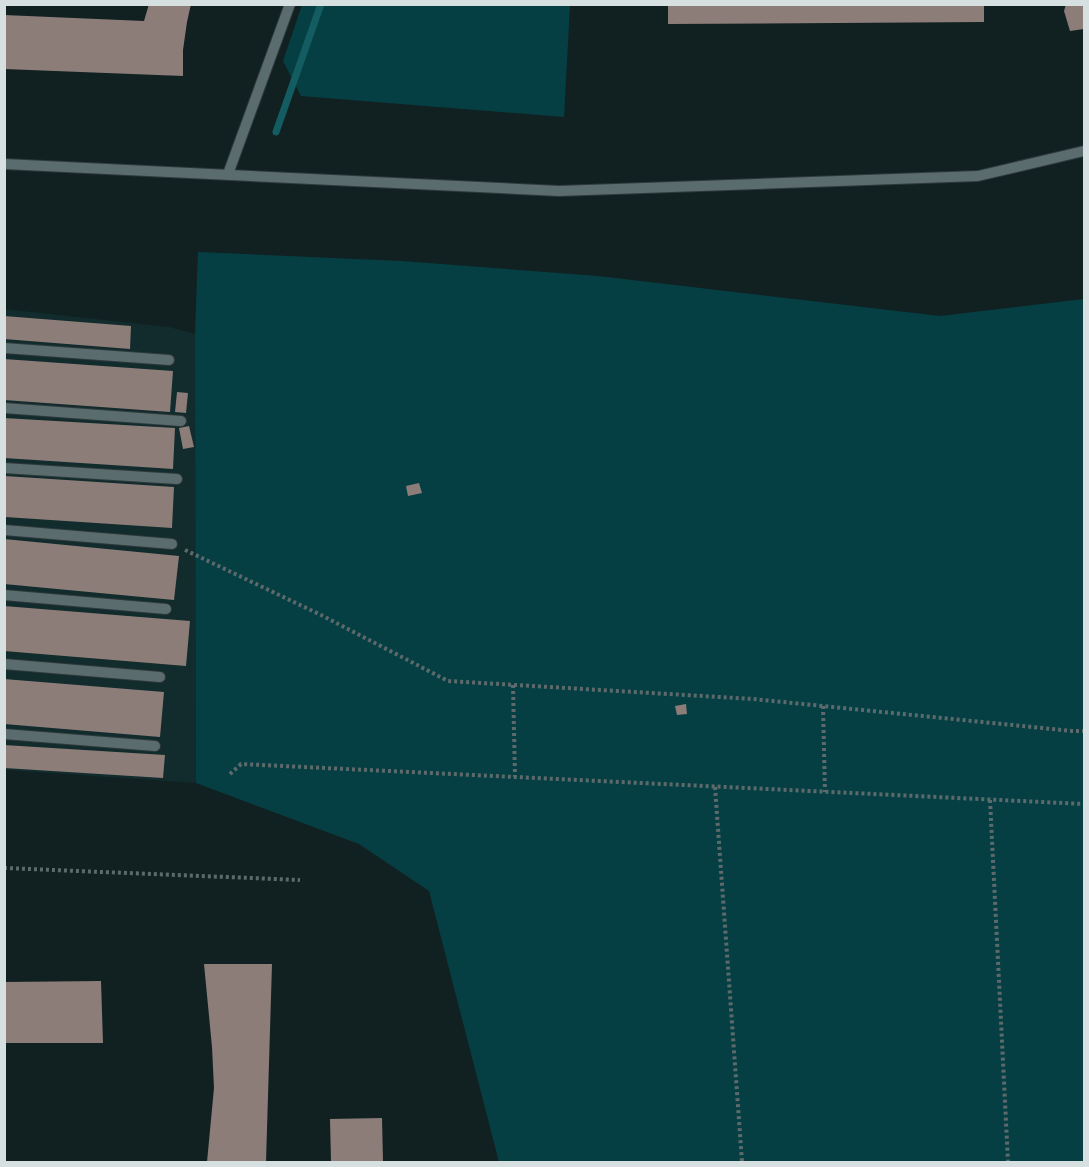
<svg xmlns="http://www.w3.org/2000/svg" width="1089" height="1167" viewBox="0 0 1089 1167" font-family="'DejaVu Sans',sans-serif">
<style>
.built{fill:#122b2d}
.green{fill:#053f44}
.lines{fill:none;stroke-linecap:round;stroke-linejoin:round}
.stream{stroke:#135c62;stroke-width:7}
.building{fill:#8d7d78}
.service-casing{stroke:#2f393b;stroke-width:12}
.path{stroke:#5c6a6b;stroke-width:4;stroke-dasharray:3 3;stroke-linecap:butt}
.service{stroke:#5a6c6e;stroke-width:10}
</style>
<rect width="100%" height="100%" fill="#112122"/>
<!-- built -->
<path class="built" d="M4,309L169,327L195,334L196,783L5,770Z"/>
<!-- green -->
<path class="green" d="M302,5H570L564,117L301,96L283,61Z
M198,252L401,261L598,276L940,316L1084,299V1162H499L429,891L359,844L196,783L195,334Z"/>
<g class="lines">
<!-- stream -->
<path class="stream" d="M276,132L321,4"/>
</g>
<!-- building -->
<path class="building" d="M149,4H191L187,22L183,50V76L4,69V15L144,21Z
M668,4H984V22L668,24Z
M1066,4H1084V29L1070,31L1064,11Z
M4,316L131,326L130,349L4,339Z
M4,359L173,371L170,412L4,400Z
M177,392L188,393L186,413L175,412Z
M4,418L175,428L173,469L4,458Z
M189,426L194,447L183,449L179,428Z
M5,476L174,487L172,528L5,517Z
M419,483L422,493L408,496L406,486Z
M4,539L179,556L174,600L4,584Z
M4,606L190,621L186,666L4,651Z
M4,679L164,692L160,737L4,724Z
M686,704L687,714L677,715L675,706Z
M4,745L165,755L163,778L4,768Z
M204,964H272L266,1162H207L214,1088L212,1047Z
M101,981L103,1043H4V982Z
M382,1118L383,1162H331L330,1119Z"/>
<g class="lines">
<!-- service casing -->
<g class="service-casing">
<path id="service" d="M4,164L559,191L978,176L1084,151
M228,174L290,4
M4,348L169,360
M4,408L181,421
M4,468L177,479
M4,530L172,544
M4,595L166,609
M4,664L160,677
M4,734L155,746"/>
</g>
<!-- path -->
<path class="path" d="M185,550L321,615L448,681L753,699L1072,731H1084
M513,685L515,777
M823,706L825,792
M230,774L241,764L1084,804
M715,787L742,1162
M990,800L1008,1162
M4,868L300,880"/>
<!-- service -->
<use href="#service" class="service"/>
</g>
<!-- border -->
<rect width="1089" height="1167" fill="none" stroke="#d6e0e1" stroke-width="12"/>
</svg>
